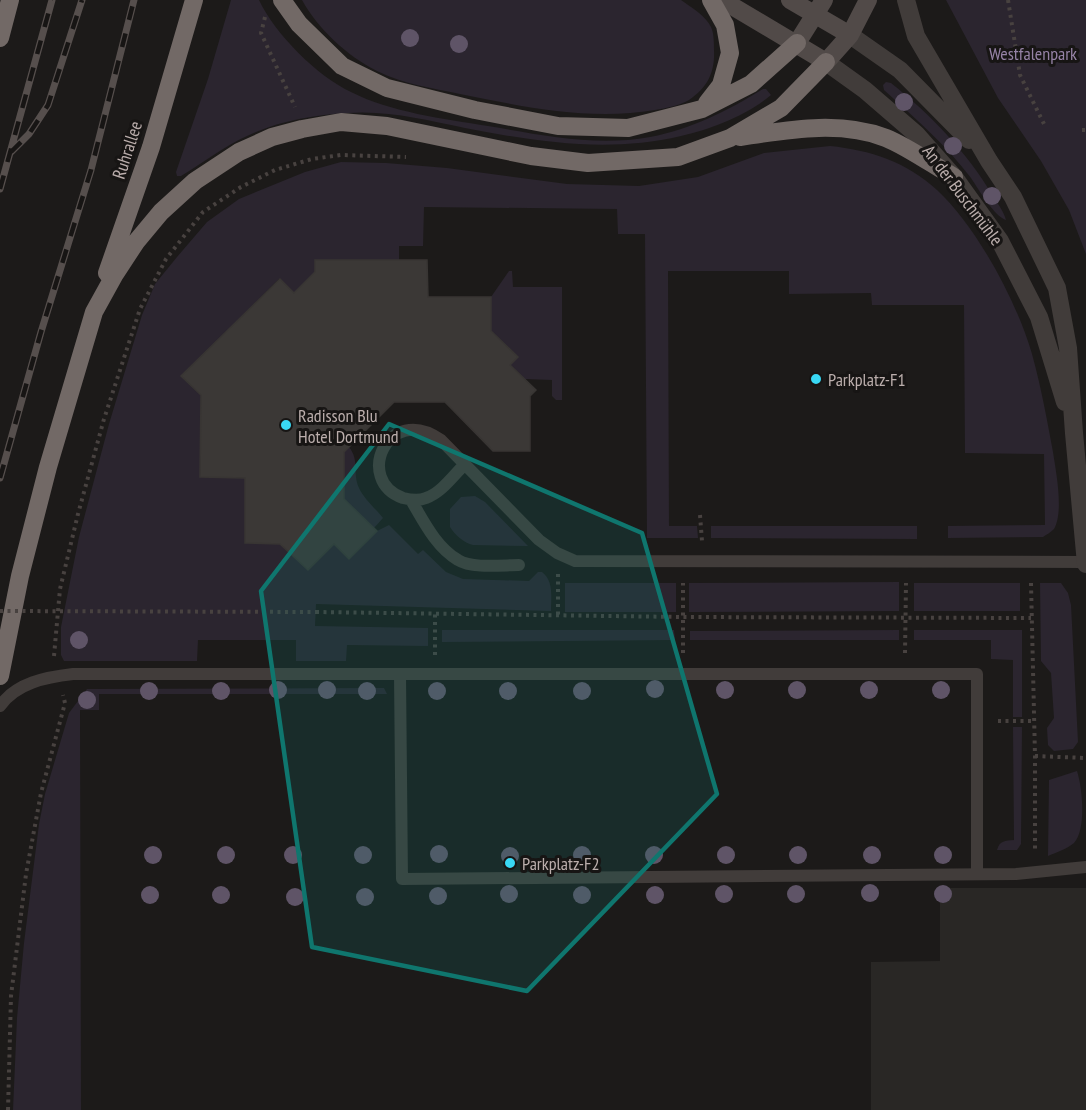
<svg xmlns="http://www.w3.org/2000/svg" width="1086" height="1110" viewBox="0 0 1086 1110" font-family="'PT Sans Narrow',sans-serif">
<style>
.built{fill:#292725}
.green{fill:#2b252f}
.building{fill:#3b3836;stroke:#383533;stroke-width:1.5}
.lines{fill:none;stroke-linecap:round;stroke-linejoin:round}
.path{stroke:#484240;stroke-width:4;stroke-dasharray:3 4.5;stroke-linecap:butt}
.lane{stroke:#413c3a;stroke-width:12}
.street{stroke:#413c3a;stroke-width:18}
.secondary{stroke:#514a48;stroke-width:18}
.highway{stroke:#726966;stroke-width:18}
.rail-casing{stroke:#564f4d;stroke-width:7}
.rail{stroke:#171514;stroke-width:4.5;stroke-dasharray:14;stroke-linecap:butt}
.path-bridge{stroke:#484240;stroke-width:4;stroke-dasharray:3 4.5;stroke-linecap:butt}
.tree{fill:#5f5467}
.marked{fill:#0f766e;fill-opacity:0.2;stroke:#0f766e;stroke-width:4.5;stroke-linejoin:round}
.poi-dot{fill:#39d8f4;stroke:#171514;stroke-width:2}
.labels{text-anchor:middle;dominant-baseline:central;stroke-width:6;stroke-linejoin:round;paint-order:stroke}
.park-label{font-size:18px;fill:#9683a6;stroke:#171514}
.street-label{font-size:18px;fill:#bbaeac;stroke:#171514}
.poi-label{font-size:18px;fill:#bbaeac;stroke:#171514;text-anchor:start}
</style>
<rect width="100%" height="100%" fill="#1c1a19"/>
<!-- built -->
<path class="built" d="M940,888H1086V1110H871V962L940,961Z"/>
<!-- green -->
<path class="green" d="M231,0H259C275,34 317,76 351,92C390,112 444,119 488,126C542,135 595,147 650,137C692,129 727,111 763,89H766L771,95C748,115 710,130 681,136C608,153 537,142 465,128C427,120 387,110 348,113C314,115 278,121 247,136C223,147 203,163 181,176H177L176,172L208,79Z
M302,0H681C691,7 706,16 711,27C714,33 714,44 714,50C715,72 708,87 689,100C679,106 666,108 655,110C590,121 524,107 460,94C432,88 403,84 377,71C347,56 318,29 302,0Z
M946,0H1086V254L1069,210L1041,161L998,98Z
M886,82L891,83C931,115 966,151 993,196C998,204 1004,212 1006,220C994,216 979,190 971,178C946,145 915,118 884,90L883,85Z
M830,146C870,150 907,162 937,190C977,227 1017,302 1032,354C1041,387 1047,419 1053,452C1056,472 1064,512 1054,529C1051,532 1046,535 1043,537L948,538V526L1045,525L1044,454L965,453L964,305H872L871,293L789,294V271H668L669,526H697L698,538H647L645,234H618L617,209L424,207L423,246H399V260H316L315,272L294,293L279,279L182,376L201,395L200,477L245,478L280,544L308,570L334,544L349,558L377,531L389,525L418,554L423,550L446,572L463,579L529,581L538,572H542C554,581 551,597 551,611L316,604L315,626L428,628V646L347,645L346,661H296V640H198L197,661H64L61,655V627L79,537L109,424L142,315L155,284L177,257L207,222L239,199L305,172L341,162L386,163L447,168L567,184L639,186L698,177L764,153Z
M509,271H512L513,287H562V400H556L552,396V380L525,379L510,365L518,357L491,331V297Z
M349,447C360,461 352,472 359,488C364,499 376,509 383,518L374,528L344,499V452Z
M475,496L485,502L528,546L473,545C464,543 455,535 450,527V509L461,497Z
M711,526H917V539L711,538Z
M899,582V611L689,612V583Z
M565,583H676V612H565Z
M914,583H1020V611H914Z
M1040,583H1061L1068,593L1071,605L1078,742L1073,749L1054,751L1048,745L1047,728L1054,718L1051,673L1041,661Z
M442,630H674L675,640L442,642Z
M899,630V640H690V631Z
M914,630H1022V717H1013V660L991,659V640H914Z
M384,688L387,694H99V710H80L81,1110H13L17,1018L24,943L39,824L45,794L69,713L87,689Z
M1013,727H1022L1021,844L1017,850H997C1000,840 1005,841 1014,840Z
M1077,771C1083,790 1086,830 1074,843C1067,849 1057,852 1048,856L1049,780Z"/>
<!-- building -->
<path class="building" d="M315,260H427L428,297H491V331L518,357L510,365L536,390L530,396V451H493L445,402H394L344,452V499L377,531L349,559L334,544L308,570L280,544L245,543V478L200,477L201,395L181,376L280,279L294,293L315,272Z"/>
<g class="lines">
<!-- path -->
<path class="path" d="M1008,0L1020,75L1044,124
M265,17L261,33L295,107
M1082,130H1086
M700,515L702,541
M558,574V615
M1031,583L1035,756V851
M316,612L683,617L1031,618
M683,653V583
M905,653L906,583
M435,655V614
M54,656L60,589L78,514L104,419L140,309L166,259L203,212L241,187L275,170L312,159L341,155L406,157
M998,721H1034
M1035,756L1086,758
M8,1110L11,996L26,874L41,793L65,703L63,695"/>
<!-- lane -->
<path class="lane" d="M464,465C453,476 441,493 426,498C419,501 411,500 403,498C354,481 387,402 441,440L539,540L557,553L575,561L1086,562
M411,500C424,522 436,547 458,560C472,569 503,565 519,565
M400,675L402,879L1016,874L1086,867
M0,706C16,683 46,677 73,674H977V874"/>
<!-- street -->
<path class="street" d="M906,0L916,36L989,161L1013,197L1057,288L1068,348L1074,433L1086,564
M850,35L900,70L969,140
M826,62L865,90L916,134L954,177L1000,241L1039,317L1065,402"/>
<!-- secondary -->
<path class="secondary" d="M722,0L826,62L850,35L868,0
M790,0L850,35
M797,43L824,0"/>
<!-- highway -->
<path class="highway" d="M282,0L299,24L342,66L387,88L475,110L558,126L628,128L702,109L751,84L797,43
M0,38L10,0
M707,103L721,85L730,53L725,25L711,0
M740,137C787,130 840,120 886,138C908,147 933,165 954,177
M107,273L151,147L194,0
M0,676L20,576L48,467L94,312L115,274L136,242L161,212L195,181L239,152L272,137L302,129L341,122L387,126L531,156L588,163L678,157L730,138L781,108L826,62"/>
<!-- rail casing -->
<g class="rail-casing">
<path id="rail" d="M11,152L29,134L48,105L82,0
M0,189L52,0
M0,478L41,332L91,170L134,0"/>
</g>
<!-- rail -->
<use href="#rail" class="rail"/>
<!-- path-bridge -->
<path class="path-bridge" d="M0,611L316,612"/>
</g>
<!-- trees -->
<g class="tree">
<circle cx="410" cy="38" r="9"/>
<circle cx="459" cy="44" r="9"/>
<circle cx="904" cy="102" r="9"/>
<circle cx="953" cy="146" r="9"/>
<circle cx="992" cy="196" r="9"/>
<circle cx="79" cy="640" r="9"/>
<circle cx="655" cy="689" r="9"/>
<circle cx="278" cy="690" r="9"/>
<circle cx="327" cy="690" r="9"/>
<circle cx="725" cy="690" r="9"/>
<circle cx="797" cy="690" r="9"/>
<circle cx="869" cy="690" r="9"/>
<circle cx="941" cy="690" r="9"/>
<circle cx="149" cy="691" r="9"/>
<circle cx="221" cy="691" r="9"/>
<circle cx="367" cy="691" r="9"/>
<circle cx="437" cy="691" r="9"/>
<circle cx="508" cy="691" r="9"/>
<circle cx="582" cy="691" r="9"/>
<circle cx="87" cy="700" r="9"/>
<circle cx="439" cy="854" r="9"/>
<circle cx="153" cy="855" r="9"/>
<circle cx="226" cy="855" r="9"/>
<circle cx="293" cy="855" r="9"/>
<circle cx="363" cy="855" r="9"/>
<circle cx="582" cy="855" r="9"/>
<circle cx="654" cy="855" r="9"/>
<circle cx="726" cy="855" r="9"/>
<circle cx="798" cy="855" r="9"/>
<circle cx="872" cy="855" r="9"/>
<circle cx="943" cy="855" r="9"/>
<circle cx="510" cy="856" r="9"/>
<circle cx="870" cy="893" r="9"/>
<circle cx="509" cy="894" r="9"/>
<circle cx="724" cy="894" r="9"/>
<circle cx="796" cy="894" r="9"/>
<circle cx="943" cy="894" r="9"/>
<circle cx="150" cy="895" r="9"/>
<circle cx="221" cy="895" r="9"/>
<circle cx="582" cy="895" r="9"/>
<circle cx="655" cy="895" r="9"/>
<circle cx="438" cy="896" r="9"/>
<circle cx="295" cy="897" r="9"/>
<circle cx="365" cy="897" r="9"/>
</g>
<!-- marked area -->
<path class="marked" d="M389,424L642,533L717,794L527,991L312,947L261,591Z"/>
<!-- markers -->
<g class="poi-dot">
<circle cx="816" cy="379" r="6"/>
<circle cx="286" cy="425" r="6"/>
<circle cx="510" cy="863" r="6"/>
</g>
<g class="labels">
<!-- park labels -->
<g class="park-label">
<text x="1033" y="53">Westfalenpark</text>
</g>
<!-- street labels -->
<g class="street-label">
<text transform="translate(127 150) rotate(-72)">Ruhrallee</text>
<text transform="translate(963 195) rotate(53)">An der Buschmühle</text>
</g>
<!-- poi labels -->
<g class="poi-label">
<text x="828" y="379">Parkplatz-F1</text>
<text x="298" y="415">Radisson Blu<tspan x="298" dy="21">Hotel Dortmund</tspan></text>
<text x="522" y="863">Parkplatz-F2</text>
</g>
</g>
</svg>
